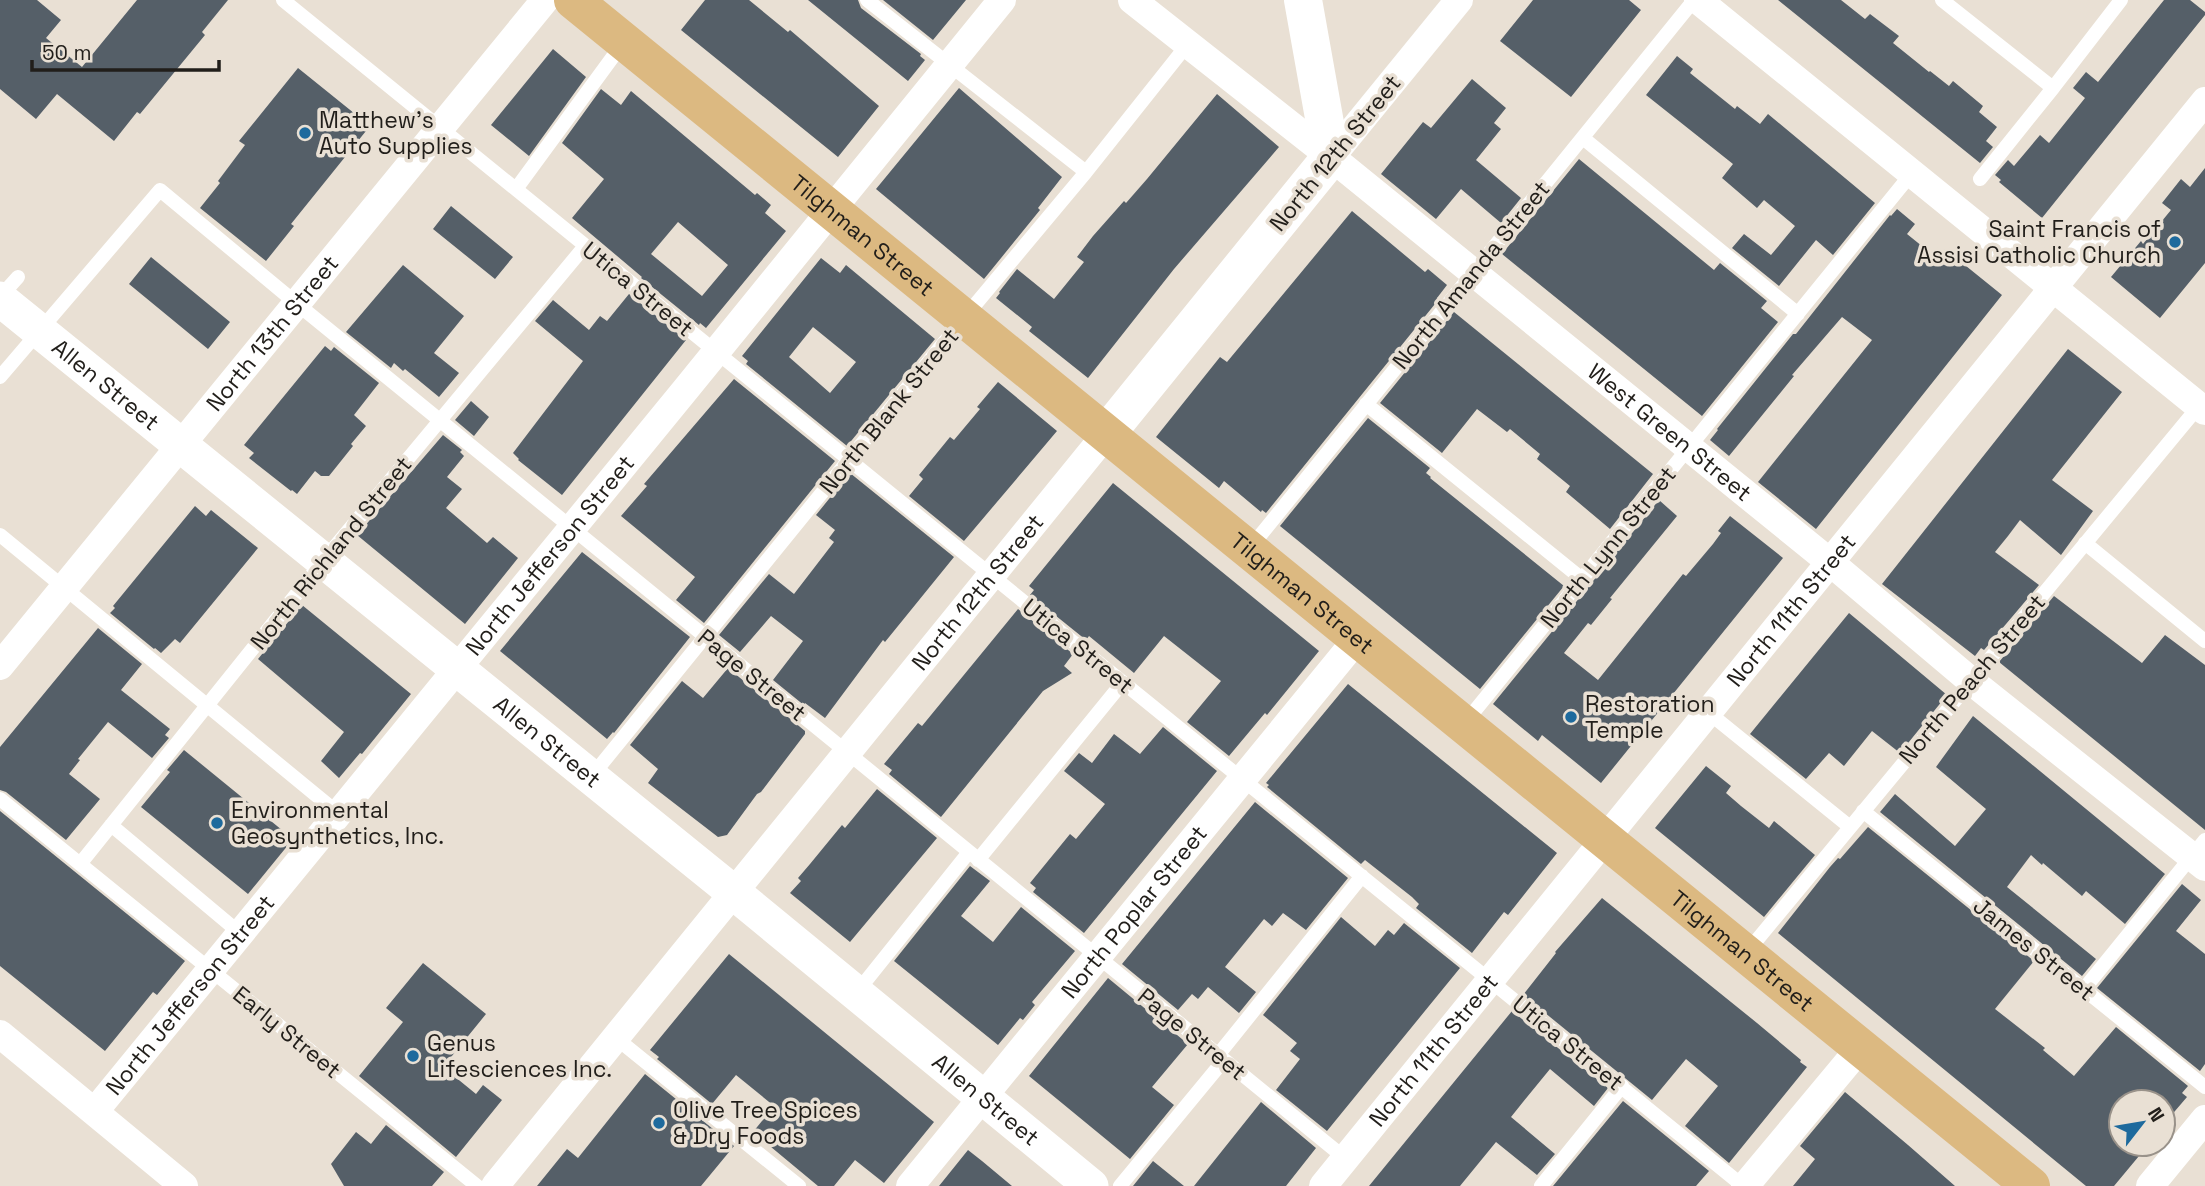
<svg xmlns="http://www.w3.org/2000/svg" width="2205" height="1186" viewBox="0 0 2205 1186" font-family="'Space Grotesk',sans-serif">
<style>
.building{fill:#555f68;fill-rule:evenodd}
.lines{fill:none;stroke-linecap:round;stroke-linejoin:round}
.service{stroke:#fff;stroke-width:14}
.minor{stroke:#fff;stroke-width:28}
.tertiary{stroke:#fff;stroke-width:35}
.secondary{stroke:#fff;stroke-width:38}
.primary{stroke:#dcb981;stroke-width:38}
.poi-dot{fill:#1e6a9d;stroke:#e9e0d4;stroke-width:2.5}
.labels{text-anchor:middle;dominant-baseline:central;stroke-width:7;stroke-linejoin:round;paint-order:stroke}
.poi-label{font-size:23px;fill:#211e1a;stroke:#e9e0d4;text-anchor:start}
.street-label{font-size:23px;fill:#211e1a;stroke:#e9e0d4}
</style>
<rect width="100%" height="100%" fill="#e9e0d4"/>
<!-- building -->
<path class="building" d="M0,0H37L61,20L46,38L82,67L137,0H228L202,32L205,35L140,114L137,112L114,141L57,94L36,119L0,89Z
M705,0H749L788,32L790,30L879,106L838,157L681,30Z
M808,0H858L861,8L921,54L920,56L925,60L908,81Z
M883,0H966L933,40Z
M1533,0H1629L1641,10L1571,97L1500,41Z
M1778,0H1841L1865,19L1870,14L1899,36L1893,43L1929,72L1930,71L1949,86L1953,81L1983,106L1979,112L1997,127L1986,141L1993,147L1980,163Z
M2164,0H2190L2205,12V15L2042,218L1999,182L2001,180L1995,175L2008,160L2014,166L2040,135L2049,143L2085,98L2073,88L2086,72L2098,82Z
M553,49L586,77L529,156L491,125Z
M1677,56L1693,69L1690,73L1735,109L1737,106L1760,124L1768,114L1875,203L1833,255L1816,240L1779,286L1732,248L1744,234L1771,255L1795,226L1764,200L1757,208L1722,178L1733,164L1646,95Z
M298,68L370,126L291,224L294,226L266,261L200,208L220,183L218,181L245,145L239,141Z
M1472,79L1506,108L1494,123L1501,129L1476,160L1521,198L1501,223L1461,189L1436,219L1381,174L1423,122L1431,128Z
M959,88L1062,177L1038,208L1040,210L984,279L876,189Z
M601,89L621,105L631,91L755,195L757,193L771,205L765,213L786,231L706,328L700,323L699,325L641,278L642,277L572,218L604,179L562,143ZM678,222L728,265L702,296L651,254Z
M1217,94L1279,147L1174,269L1088,378L1029,331L1032,327L996,298L1000,293L999,292L1017,269L1054,299L1084,262L1077,257L1093,236L1124,201L1126,203L1147,179Z
M1579,159L1714,270L1720,263L1767,301L1761,308L1778,322L1702,416L1502,254Z
M2205,168V263L2160,318L2111,277L2141,241L2143,244L2171,210L2162,203L2181,179L2190,187Z
M451,206L513,257L495,279L433,229Z
M1897,209L1915,224L1907,234L1938,259L1945,249L2002,295L1816,529L1758,482L1872,340L1842,317L1792,375L1794,376L1729,456L1710,440L1718,430L1717,429L1793,334H1796L1890,215L1891,216Z
M1352,211L1425,272L1428,269L1447,285L1437,298L1439,299L1266,513L1262,510L1261,512L1224,481L1219,488L1156,437L1220,357L1227,362Z
M151,257L230,322L208,349L129,284Z
M821,258L840,273L846,265L935,339L847,446L746,364L748,361L742,356ZM813,327L856,362L830,393L789,357Z
M403,265L464,316L434,353L459,373L439,397L405,369L403,371L394,363L391,368L346,332Z
M629,294L686,340L562,495L518,460L519,459L513,453L583,361L535,321L553,300L589,330L600,316L607,321Z
M1454,312L1653,474L1610,529L1566,492L1570,486L1537,459L1540,454L1510,429L1507,432L1477,409L1442,453L1380,403Z
M325,346L331,351L334,347L379,383L354,415L366,426L351,444L353,446L329,476H321L315,471L297,494L292,490L291,491L249,458L254,453L244,445Z
M2068,349L2122,392L2052,480L2093,511L2061,555L2020,520L2008,536L1995,552L2039,585L1984,650L1981,648L1975,656L1882,584Z
M734,379L835,461L704,623L676,600L695,577L621,516L647,486L644,484Z
M998,382L1057,431L964,541L909,496L923,479L919,475L950,437L954,440L980,409L977,407Z
M471,401L489,417L474,436L455,420Z
M1368,418L1430,468L1426,473L1431,477L1430,478L1564,586L1480,689L1280,526Z
M443,435L462,450L460,452L464,456L447,477L462,489L446,508L487,543L493,537L518,558L465,624L357,535Z
M850,473L954,557L885,642L883,640L825,718L805,703V706L773,680L803,641L771,616L740,652L719,635L769,574L794,594L834,542L829,538L835,530L816,515Z
M1113,483L1319,651L1267,715L1265,713L1229,756L1187,722L1221,681L1164,636L1134,673L1089,636L1086,640L1030,595L1034,590L1029,586Z
M1659,500L1677,516L1610,598L1612,599L1591,625L1588,623L1564,653L1598,680L1683,574L1686,576L1713,544L1721,533L1718,531L1730,516L1783,558L1601,783L1542,735L1538,741L1493,704Z
M195,506L206,516L211,510L258,548L180,643L175,639L161,653L155,648L154,649L110,613L115,608L113,606Z
M582,552L690,637L614,733L613,732L607,739L500,651Z
M2054,596L2142,663L2165,635L2205,665V830L1999,662Z
M302,605L411,694L362,754L360,753L339,778L321,761L344,732L258,659Z
M1018,609L1073,654L1064,666L1072,673L1043,691L941,817L889,774L892,770L884,764L918,723L922,726Z
M1849,613L1947,695L1900,753L1872,731L1844,766L1829,753L1806,779L1750,734Z
M98,628L142,664L121,690L170,729L165,735L169,738L152,758L108,722L78,759L80,760L69,774L100,799L66,840L6,792L0,790V747Z
M728,668L805,731V734L761,792L757,794L727,835L718,837L648,783L658,769L630,745L682,681L703,698Z
M1348,684L1557,853L1508,915L1504,912L1472,953L1416,908L1419,904L1412,897L1365,860L1361,864L1267,787L1269,785L1266,783Z
M1973,716L2165,874L2125,924L2086,891L2082,896L2043,863L2042,865L2031,855L2007,887L2096,959L2082,976L1880,812L1895,794L1955,846L1986,809L1936,767Z
M1163,727L1217,771L1084,933L1033,892L1036,888L1030,883L1070,834L1076,839L1105,804L1064,771L1079,753L1092,763L1114,734L1140,754Z
M184,750L293,839L248,894L141,807L170,772L167,770Z
M1706,766L1731,786L1726,793L1741,806L1769,828L1774,821L1815,855L1764,917L1655,828Z
M877,789L937,838L850,942L790,893L801,881L798,878L810,864L842,825L845,828Z
M1255,802L1348,878L1306,930L1283,913L1272,926L1264,919L1225,967L1256,992L1239,1013L1208,987L1198,999L1192,994L1178,1010L1122,964Z
M0,811L185,961L157,995L153,992L105,1051L0,966Z
M1868,827L2034,961L1995,1009L2045,1048L2043,1050L2074,1076L2116,1027L2188,1086L2182,1093L2187,1097L2163,1125V1102H2121V1144H2149L2114,1186H2086L1778,933L1830,867L1838,858L1840,859Z
M970,866L990,881L961,916L993,942L1021,907L1075,951L1032,1002L1035,1005L1023,1020L1020,1018L998,1045L894,961Z
M2182,884L2201,900L2176,931L2205,954V1064L2200,1071L2097,988Z
M1602,898L1757,1023L1801,1060L1800,1062L1807,1067L1729,1163L1685,1126L1718,1086L1686,1059L1652,1100L1523,995L1556,953L1555,952Z
M1341,917L1375,946L1388,930L1394,935L1404,923L1460,968L1327,1131L1276,1090L1300,1059L1290,1051L1297,1043L1263,1015Z
M729,954L934,1122L884,1183L855,1160L834,1186H818L753,1132L774,1106L736,1075L712,1104L657,1059L659,1057L650,1050Z
M423,963L486,1014L443,1067L476,1094L483,1085L502,1100L456,1157L359,1076L403,1022L386,1008Z
M1108,978L1188,1044L1152,1087L1174,1105L1130,1159L1029,1076Z
M1512,1011L1608,1088L1594,1106L1550,1069L1523,1102L1511,1117L1555,1154L1537,1175L1496,1142L1460,1186H1369Z
M645,1074L734,1146L701,1186H537L567,1149L578,1158Z
M1845,1092L1908,1145L1955,1186H1793L1815,1159L1800,1146Z
M1623,1101L1709,1171L1696,1186H1553Z
M1261,1102L1316,1148L1286,1186H1194Z
M386,1125L444,1172L432,1186H344L331,1164L356,1132L371,1144Z
M968,1150L982,1161L1012,1186H939Z
M1153,1161L1184,1186H1133Z"/>
<g class="lines">
<!-- service -->
<path class="service" d="M283,0L1743,1186
M867,0L1086,172
M1942,0L2053,88L2121,0
M1583,138L1798,314
M1980,179L2053,88
M516,189L623,43
M0,297L18,277
M0,377L160,190L296,303L1346,1159
M1366,404L1582,579
M0,535L339,814
M2085,543L2205,641
M1250,548L1694,0
M1709,713L1850,827
M1464,724L1912,173
M591,777L964,318L1086,172L1187,45
M0,799L477,1186
M1863,811L2205,1087
M111,825L241,934
M978,860L1123,682
M80,864L323,561L585,246
M1747,952L2199,406
M2084,989L2205,840
M857,992L969,852
M616,1038L799,1186
M1218,1055L1362,876
M1120,1186L1224,1060
M1541,1186L1622,1086"/>
<!-- minor -->
<g class="minor">
<path id="s1" d="M1132,0L1331,157L1831,563L1971,681L2205,867"/>
<path d="M1698,0L2205,411"/>
<path d="M1331,157L1459,0"/>
<path id="s2" d="M0,666L545,0"/>
<path d="M0,1034L184,1186"/>
<path id="s3" d="M95,1111L686,389L1002,0"/>
<path id="s4" d="M495,1186L1107,433"/>
<path id="s5" d="M910,1186L1357,639"/>
<path id="s6" d="M1323,1186L2205,101"/>
<path d="M1745,1186L1860,1048"/>
<path d="M2150,1186L2205,1119"/>
</g>
<!-- tertiary -->
<path class="tertiary" id="s7" d="M0,299L733,892L1091,1186"/>
<!-- secondary -->
<path class="secondary" d="M1107,433L1331,157L1303,0"/>
<!-- primary -->
<path class="primary" id="s8" d="M573,0L2031,1186"/>
</g>
<!-- markers -->
<g class="poi-dot">
<circle cx="305" cy="133" r="7"/>
<circle cx="2175" cy="242" r="7"/>
<circle cx="1571" cy="717" r="7"/>
<circle cx="217" cy="823" r="7"/>
<circle cx="413" cy="1056" r="7"/>
<circle cx="659" cy="1123" r="7"/>
</g>
<g class="labels">
<!-- poi labels -->
<g class="poi-label">
<text x="319" y="120">Matthew's<tspan x="319" dy="26">Auto Supplies</tspan></text>
<text x="2161" y="229" text-anchor="end">Saint Francis of<tspan x="2161" dy="26">Assisi Catholic Church</tspan></text>
<text x="1585" y="704">Restoration<tspan x="1585" dy="26">Temple</tspan></text>
<text x="231" y="810">Environmental<tspan x="231" dy="26">Geosynthetics, Inc.</tspan></text>
<text x="427" y="1043">Genus<tspan x="427" dy="26">Lifesciences Inc.</tspan></text>
<text x="673" y="1110">Olive Tree Spices<tspan x="673" dy="26">&amp; Dry Foods</tspan></text>
</g>
<!-- street labels -->
<g class="street-label">
<text transform="translate(1335 153) rotate(-51)">North 12th Street</text>
<text stroke="none"><textPath href="#s8" startOffset="373">Tilghman Street</textPath></text>
<text transform="translate(1471 275) rotate(-51)">North Amanda Street</text>
<text transform="translate(638 289) rotate(39)">Utica Street</text>
<text stroke="none"><textPath href="#s2" startOffset="430">North 13th Street</textPath></text>
<text stroke="none"><textPath href="#s7" startOffset="136">Allen Street</textPath></text>
<text transform="translate(889 411) rotate(-51)">North Blank Street</text>
<text stroke="none"><textPath href="#s1" startOffset="690">West Green Street</textPath></text>
<text transform="translate(1608 547) rotate(-51)">North Lynn Street</text>
<text transform="translate(331 553) rotate(-51)">North Richland Street</text>
<text stroke="none"><textPath href="#s3" startOffset="718">North Jefferson Street</textPath></text>
<text stroke="none"><textPath href="#s4" startOffset="765">North 12th Street</textPath></text>
<text stroke="none"><textPath href="#s8" startOffset="940">Tilghman Street</textPath></text>
<text stroke="none"><textPath href="#s6" startOffset="742">North 11th Street</textPath></text>
<text transform="translate(1078 646) rotate(39)">Utica Street</text>
<text transform="translate(752 675) rotate(39)">Page Street</text>
<text transform="translate(1972 679) rotate(-50)">North Peach Street</text>
<text stroke="none"><textPath href="#s7" startOffset="704">Allen Street</textPath></text>
<text stroke="none"><textPath href="#s5" startOffset="354">North Poplar Street</textPath></text>
<text transform="translate(2034 949) rotate(39)">James Street</text>
<text stroke="none"><textPath href="#s8" startOffset="1507">Tilghman Street</textPath></text>
<text stroke="none"><textPath href="#s3" startOffset="150">North Jefferson Street</textPath></text>
<text transform="translate(287 1032) rotate(39)">Early Street</text>
<text transform="translate(1192 1034) rotate(39)">Page Street</text>
<text transform="translate(1568 1043) rotate(39)">Utica Street</text>
<text stroke="none"><textPath href="#s6" startOffset="175">North 11th Street</textPath></text>
<text stroke="none"><textPath href="#s7" startOffset="1270">Allen Street</textPath></text>
</g>
</g>
<!-- north arrow -->
<g transform="translate(2142 1123) rotate(59)"><circle r="33" fill="#e9e0d4" stroke="#99928a" stroke-width="2"/>
<path d="M0-5L12 26L0 18L-12 26Z" fill="#1e6a9d"/>
<text y="-10" font-size="19" font-weight="bold" text-anchor="middle" fill="#211e1a">N</text>
</g>
<!-- scale -->
<path d="M32 60v10h187v-10" fill="none" stroke="#211e1a" stroke-width="3.5"/>
<text x="42" y="60" font-size="21" fill="#211e1a" stroke="#e9e0d4" stroke-width="5" paint-order="stroke">50 m</text>
</svg>
